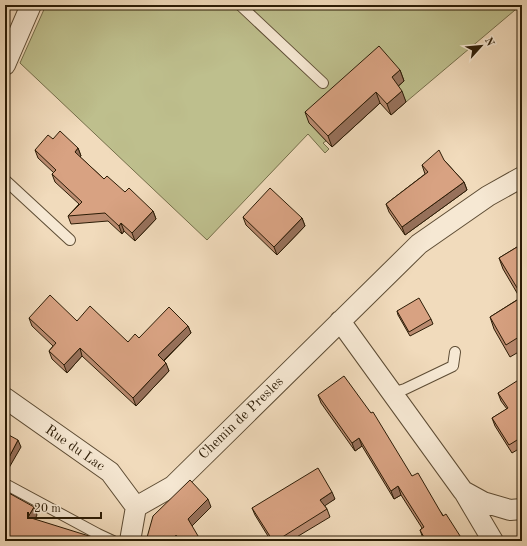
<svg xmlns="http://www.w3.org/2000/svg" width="527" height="546" viewBox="0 0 527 546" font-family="'Old Standard TT',serif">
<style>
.green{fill:#bebf8d;stroke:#756e4a}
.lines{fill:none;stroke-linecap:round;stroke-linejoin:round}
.service-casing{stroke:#5d4c34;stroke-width:12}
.minor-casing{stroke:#5d4c34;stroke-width:22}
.service{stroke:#f6e8d3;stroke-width:10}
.minor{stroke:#f6e8d3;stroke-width:20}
.wall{fill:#ba8b70;stroke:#2c1c06}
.shaded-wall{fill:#97715b;stroke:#2c1c06}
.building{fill:#d8a282;stroke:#2c1c06}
.labels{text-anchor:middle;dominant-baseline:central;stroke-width:3;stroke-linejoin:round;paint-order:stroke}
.street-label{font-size:14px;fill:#2c1c06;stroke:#f6e8d3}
</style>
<rect width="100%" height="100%" fill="#f1dbbc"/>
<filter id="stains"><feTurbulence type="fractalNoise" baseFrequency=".005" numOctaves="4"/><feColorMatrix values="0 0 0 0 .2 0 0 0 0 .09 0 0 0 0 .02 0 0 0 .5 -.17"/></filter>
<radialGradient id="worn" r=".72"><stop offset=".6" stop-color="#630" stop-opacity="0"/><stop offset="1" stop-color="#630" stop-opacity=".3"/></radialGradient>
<!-- green -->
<path class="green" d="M46,5H521L406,102L396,88L404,81L309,122L326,141L323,143L329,149L325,153L308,134L207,240L20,63Z"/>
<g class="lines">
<!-- service casing -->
<g class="service-casing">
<path id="service" d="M240,5L323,83
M5,180L70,240
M392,393L405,389L453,366L455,352
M7,485L98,534L113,541"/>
</g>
<!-- minor casing -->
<g class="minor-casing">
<path id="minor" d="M5,65L31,5
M340,321L463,491L483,502L510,510L522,509
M5,398L110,472L136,507
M464,492L493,541
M136,507L173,486L419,244L488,196L522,177
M130,541L136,507"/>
</g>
<!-- service -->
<use href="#service" class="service"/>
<!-- minor -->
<use href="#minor" class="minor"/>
</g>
<!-- wall -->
<path class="wall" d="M400,70L404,81L398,86L406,102L391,115L380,103L332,147L309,123L305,112Z
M53,139L78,148L81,156L80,157L104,179L153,211L156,219L135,241L124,231L122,234L108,221L71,224L68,216L79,204L55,182L52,174L54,173L38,158L35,150Z
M444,160L464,182L467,190L405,235L389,212L386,204L425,174L422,165Z
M243,217L302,218L305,226L277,255L246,225Z
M522,244V350L510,357L494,329L490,317L520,298L503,269L499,258Z
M397,311L431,319L433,324L410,336L398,315Z
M29,318L77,321L128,342L139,338L188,326L191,333L164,361L169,371L136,406L82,356L67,373L52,359L49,351L53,346L32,326Z
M522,382V447L512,453L495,426L492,418L507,409L501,401L498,393Z
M318,395L412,476L462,539L463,541H424L420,530L422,528L401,495L394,499L362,446L355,451L321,403Z
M335,499L324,505L327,509L330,517L290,541H271L255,515L252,508Z"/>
<!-- shaded-wall -->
<path class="shaded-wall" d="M400,70L404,81L396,88L392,77Z
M402,91L406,102L391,115L387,104Z
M376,92L380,103L332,147L328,136Z
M78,148L81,156L77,159L75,152Z
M464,182L467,190L405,235L402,227Z
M153,211L156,219L135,241L132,233Z
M302,218L305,226L277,255L274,247Z
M121,223L124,231L122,234L119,226Z
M188,326L191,333L161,363L158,355Z
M80,348L82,356L67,373L64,365Z
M166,363L169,371L136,406L133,398Z
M359,438L362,446L355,451L352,443Z
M18,440L21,447L6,473L5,470V465Z
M398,486L401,495L394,499L391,491Z
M332,492L335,499L323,507L320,500Z
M208,499L211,507L191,527L188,519Z
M34,507L37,515L32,525L28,517Z
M176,535L178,541H174Z
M89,536L91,541H88Z"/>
<!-- building -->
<path class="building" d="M379,46L400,70L392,77L402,91L387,104L376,92L328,136L305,112Z
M60,131L78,148L75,152L104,179L107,176L125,192L129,188L153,211L132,233L121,223L119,226L105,213L68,216L82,202L52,174L56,170L35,150L48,135L53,139Z
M439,150L444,160L464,182L402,227L386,204L428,172L422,165Z
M270,188L302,218L274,247L243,217Z
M522,244V296L499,258Z
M50,295L77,321L90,306L128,342L135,334L139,338L169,307L188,326L158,355L166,363L133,398L80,348L64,365L49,351L56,343L29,318Z
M522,297V335L506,345L490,317Z
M419,298L431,319L409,332L397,311Z
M344,376L371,413L373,412L412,476L418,473L443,516L446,514L462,539L459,541H426L420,530L424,527L398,486L391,491L359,438L352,443L318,395Z
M520,379L522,382V403L519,405L522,411V437L509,445L492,418L508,408L498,393Z
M5,433L18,440L5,465Z
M318,468L332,492L320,500L327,509L276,541H273L252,508Z
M190,480L208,499L188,519L201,541H179L176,535L174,541H146L153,516Z
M7,492L34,507L28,517L89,536L88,541H8L5,539V496Z"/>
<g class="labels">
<!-- street labels -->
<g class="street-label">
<text transform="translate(241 418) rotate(-44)">Chemin de Presles</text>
<text transform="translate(75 448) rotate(35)">Rue du Lac</text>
</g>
</g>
<!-- margin -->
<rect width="527" height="546" fill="none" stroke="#f1dbbc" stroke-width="20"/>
<rect x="6" y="6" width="515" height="534" fill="none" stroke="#2c1c06" stroke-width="2"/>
<rect x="10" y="10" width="507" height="526" fill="none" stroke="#2c1c06"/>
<!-- north arrow -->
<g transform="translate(481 46) rotate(63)" stroke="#f6e8d3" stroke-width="3" paint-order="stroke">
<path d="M0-3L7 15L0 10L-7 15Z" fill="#2c1c06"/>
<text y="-6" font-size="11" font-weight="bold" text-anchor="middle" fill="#2c1c06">N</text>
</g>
<!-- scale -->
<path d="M28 512v6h73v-6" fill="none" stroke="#2c1c06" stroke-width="2"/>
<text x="34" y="512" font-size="12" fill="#2c1c06" stroke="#f6e8d3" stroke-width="3" paint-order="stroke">20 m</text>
<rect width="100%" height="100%" filter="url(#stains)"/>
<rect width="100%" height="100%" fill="url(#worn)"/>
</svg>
